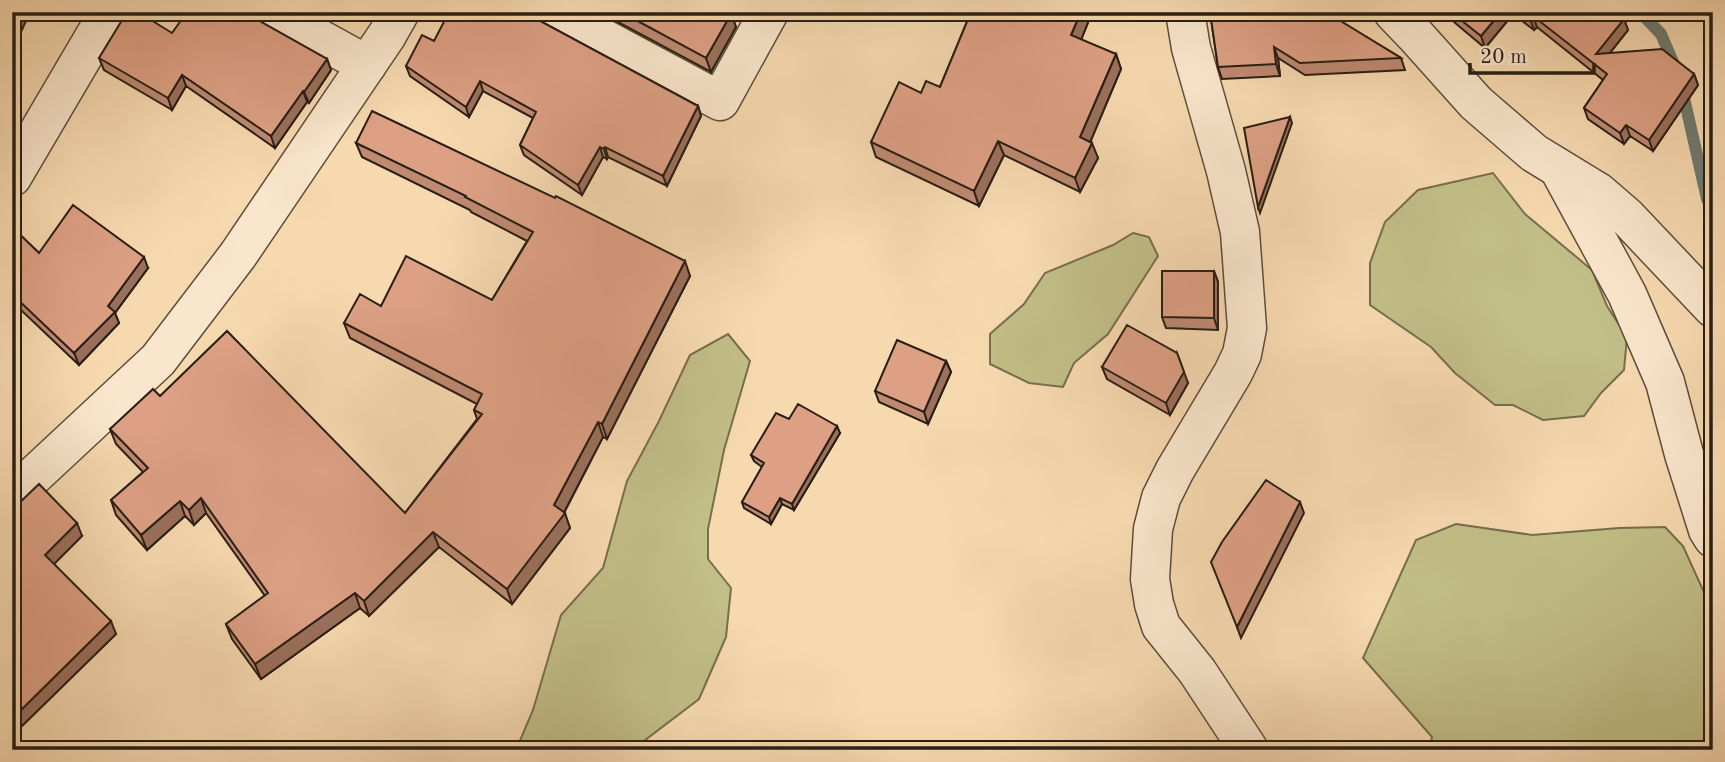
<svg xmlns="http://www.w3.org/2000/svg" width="1725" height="762" viewBox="0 0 1725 762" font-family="'Old Standard TT',serif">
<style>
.green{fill:#c2be87;stroke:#766e4e;stroke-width:2}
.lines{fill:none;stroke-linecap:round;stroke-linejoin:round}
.stream{stroke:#6f7b72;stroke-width:12}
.minor-casing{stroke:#5c4d3b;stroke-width:41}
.minor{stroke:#fae6cc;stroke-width:38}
.wall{fill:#be8a72;stroke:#291e14;stroke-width:2}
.shaded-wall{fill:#9b705c;stroke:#291e14;stroke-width:2}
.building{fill:#dda084;stroke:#291e14;stroke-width:2}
</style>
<rect width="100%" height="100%" fill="#f7d9b0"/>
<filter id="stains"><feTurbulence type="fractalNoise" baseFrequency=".00286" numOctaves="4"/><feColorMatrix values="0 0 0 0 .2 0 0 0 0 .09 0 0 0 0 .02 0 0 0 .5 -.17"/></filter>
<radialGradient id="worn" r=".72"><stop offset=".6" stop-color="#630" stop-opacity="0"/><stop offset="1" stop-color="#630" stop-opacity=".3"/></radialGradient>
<!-- green -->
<path class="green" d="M1493,173L1525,214L1592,270L1607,306L1627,337L1624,370L1601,393L1584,416L1543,420L1513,405H1495L1455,373L1431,347L1370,305V263L1385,222L1418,190Z
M1133,233L1149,237L1158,256L1108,334L1074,363L1063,387L1029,383L990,364V334L1024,304L1045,273L1113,245Z
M728,334L750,361L724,450L708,529V559L731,588L726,637L699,699L632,750H516L533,710L561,615L603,568L627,481L659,421L690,355Z
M1456,524L1532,535L1619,528L1665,527L1683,546L1707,599L1713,604V750H1429L1432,737L1363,658L1416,540Z"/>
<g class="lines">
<!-- stream -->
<path class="stream" d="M1640,12L1661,34L1676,69
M1682,89L1707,199L1713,211"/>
<!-- minor casing -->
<g class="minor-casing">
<path id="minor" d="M271,12L367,65
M554,12L720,101L769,12
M1185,12L1191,48L1226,171L1240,232L1247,328L1242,354L1233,373L1175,470L1161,498L1153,529L1150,579L1154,604L1161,626L1197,671L1249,750
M1393,12L1416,36L1476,103L1534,153L1598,192L1627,217L1713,308
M1560,171L1627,294L1665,382L1684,454L1708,530L1713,538
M12,177L109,12
M12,496L158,360L238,255L387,35L400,12"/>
</g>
<!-- minor -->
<use href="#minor" class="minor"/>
</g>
<!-- wall -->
<path class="wall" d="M729,12L731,14L736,27L711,72L601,13Z
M971,12H1090L1091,15L1081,40L1116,54L1121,69L1090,142L1098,158L1080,192L1004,155L979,206L876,157L871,142L921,93L940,87Z
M1210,12H1342L1338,20L1401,58L1405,70L1305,75L1278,58L1280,76L1222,79L1218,67Z
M1446,12H1616L1624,19L1628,30L1610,53L1694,74L1698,85L1653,151L1630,136L1624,144L1588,119L1584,108L1603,80L1537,27L1534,30L1513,14L1485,48L1448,17Z
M256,19L327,59L331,70L309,103L307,102L275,148L186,86L172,110L104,70L99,58L172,33Z
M540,21L698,106L701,116L667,186L608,157L607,159L603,157L582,195L524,155L520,145L533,118L483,91L469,117L410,76L406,66L434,41Z
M356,143L690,276L607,439L603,437L564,513L570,528L512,604L439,547L369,616L360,608L261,679L232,639L226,624L265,596L206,513L194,525L185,516L147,550L116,515L111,500L143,472L116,444L110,429L160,396L405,513L477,419L474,410L477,404L350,338L344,323L381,306L492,300L527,241L471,212L470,210L362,157Z
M12,227L39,253L148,268L115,313L119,323L79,365L20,309L12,316Z
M1214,271L1218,282V330L1166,328L1162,317Z
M946,361L951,372L928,424L879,402L875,391Z
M1102,367L1188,383L1170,415L1107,379Z
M789,419L840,433L794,510L782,504L771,524L744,508L742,502L762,467L754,461L751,455Z
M12,510L82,536L54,564L116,634L22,726L12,717V621L15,618L12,615Z"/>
<!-- shaded-wall -->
<path class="shaded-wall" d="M21,12H30L12,52V31Z
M1081,12H1090L1091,15L1077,50L1071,35Z
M1332,12H1342L1335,27L1331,15Z
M1501,12H1512L1513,14L1485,48L1481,36Z
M731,14L736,27L711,72L706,58Z
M1533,16L1537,27L1534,30L1530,19Z
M1624,19L1628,30L1600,65L1596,54Z
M1274,47L1278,58L1280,76L1276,64Z
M1116,54L1121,69L1086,152L1080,137Z
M327,59L331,70L309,103L304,92Z
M12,64L15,72L12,78Z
M1694,74L1698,85L1653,151L1649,140Z
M182,75L186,86L172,110L168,98Z
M15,81L19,92L12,106V86Z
M480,81L483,91L469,117L466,107Z
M303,91L307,102L275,148L271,136Z
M698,106L701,116L667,186L663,176Z
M1290,117L1292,123L1260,213L1258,207Z
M1626,125L1630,136L1624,144L1620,133Z
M998,141L1004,155L979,206L974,191Z
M1092,143L1098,158L1080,192L1075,178Z
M600,147L603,157L582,195L578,185Z
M605,147L608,157L607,159L604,149Z
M144,257L148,268L115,313L119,323L79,365L74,353Z
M685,261L690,276L607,439L602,424Z
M1214,271L1218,282V330L1214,318Z
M15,297L20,309L12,316V301Z
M1177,353L1188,383L1170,415L1166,403Z
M946,361L951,372L928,424L924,412Z
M598,422L603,437L561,518L565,513L570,528L512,604L507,589L554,505Z
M837,426L840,433L794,510L792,504Z
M201,498L206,513L194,525L189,510Z
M780,498L782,504L771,524L769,517Z
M180,501L185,516L147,550L141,535Z
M1300,502L1304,513L1241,638L1237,627Z
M77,523L82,536L50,568L45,555Z
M433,532L439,547L369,616L364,601Z
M355,593L360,608L261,679L255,664Z
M111,621L116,634L22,726L17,714Z"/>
<!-- building -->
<path class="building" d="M12,12H21L12,31Z
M127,12H138L172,33L187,12H249L256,19L327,59L304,92L303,91L271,136L182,75L168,98L99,58Z
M449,12H528L533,15L540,21L698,106L663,176L605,147L604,149L600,147L578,185L520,145L536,112L480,81L466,107L406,66L422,35L434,41Z
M621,12H729L731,14L706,58Z
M971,12H1081L1071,35L1116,54L1080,137L1092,143L1075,178L998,141L974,191L871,142L899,82L921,93L926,81L940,87Z
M1210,12H1332L1331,15L1401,58L1300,63L1274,47L1276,64L1218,67Z
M1451,12H1501L1481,36Z
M1521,12H1616L1624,19L1596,54L1662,49L1694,74L1649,140L1626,125L1620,133L1584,108L1607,74L1533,16L1530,19Z
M1707,15H1713V120Z
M372,111L555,198L556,196L685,261L602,424L598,422L554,505L565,513L507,589L433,532L364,601L355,593L255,664L226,624L268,593L201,498L189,510L180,501L141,535L111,500L148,468L110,429L153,389L160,396L227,331L405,513L482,414L474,410L482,394L344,323L360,294L381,306L406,256L492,300L533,232L465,197L466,196L356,143Z
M1290,117L1258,207L1244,128Z
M73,205L144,257L108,306L115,312L74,353L15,297L12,301V227L39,253Z
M1162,271H1214V318L1162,317Z
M1127,325L1177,353L1184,372L1166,403L1102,367Z
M897,340L946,361L924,412L875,391Z
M798,404L837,426L792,504L780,498L769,517L742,502L764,463L751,455L776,413L789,419Z
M1266,480L1300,502L1237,627L1211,562L1222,542Z
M39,484L77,523L45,555L111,621L17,714L12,709V621L19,614L12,607V510Z"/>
<!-- margin -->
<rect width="1725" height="762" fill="none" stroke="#f7d9b0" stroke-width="42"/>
<rect x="14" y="14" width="1697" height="734" fill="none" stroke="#291e14" stroke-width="3.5"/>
<rect x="21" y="21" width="1683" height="720" fill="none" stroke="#291e14" stroke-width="2"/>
<!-- scale -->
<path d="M1470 63v10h124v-10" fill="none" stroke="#291e14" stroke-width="3.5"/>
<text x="1480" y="63" font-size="21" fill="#291e14" stroke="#fae6cc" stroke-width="5" paint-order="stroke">20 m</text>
<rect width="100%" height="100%" filter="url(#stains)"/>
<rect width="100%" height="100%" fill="url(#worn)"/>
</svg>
